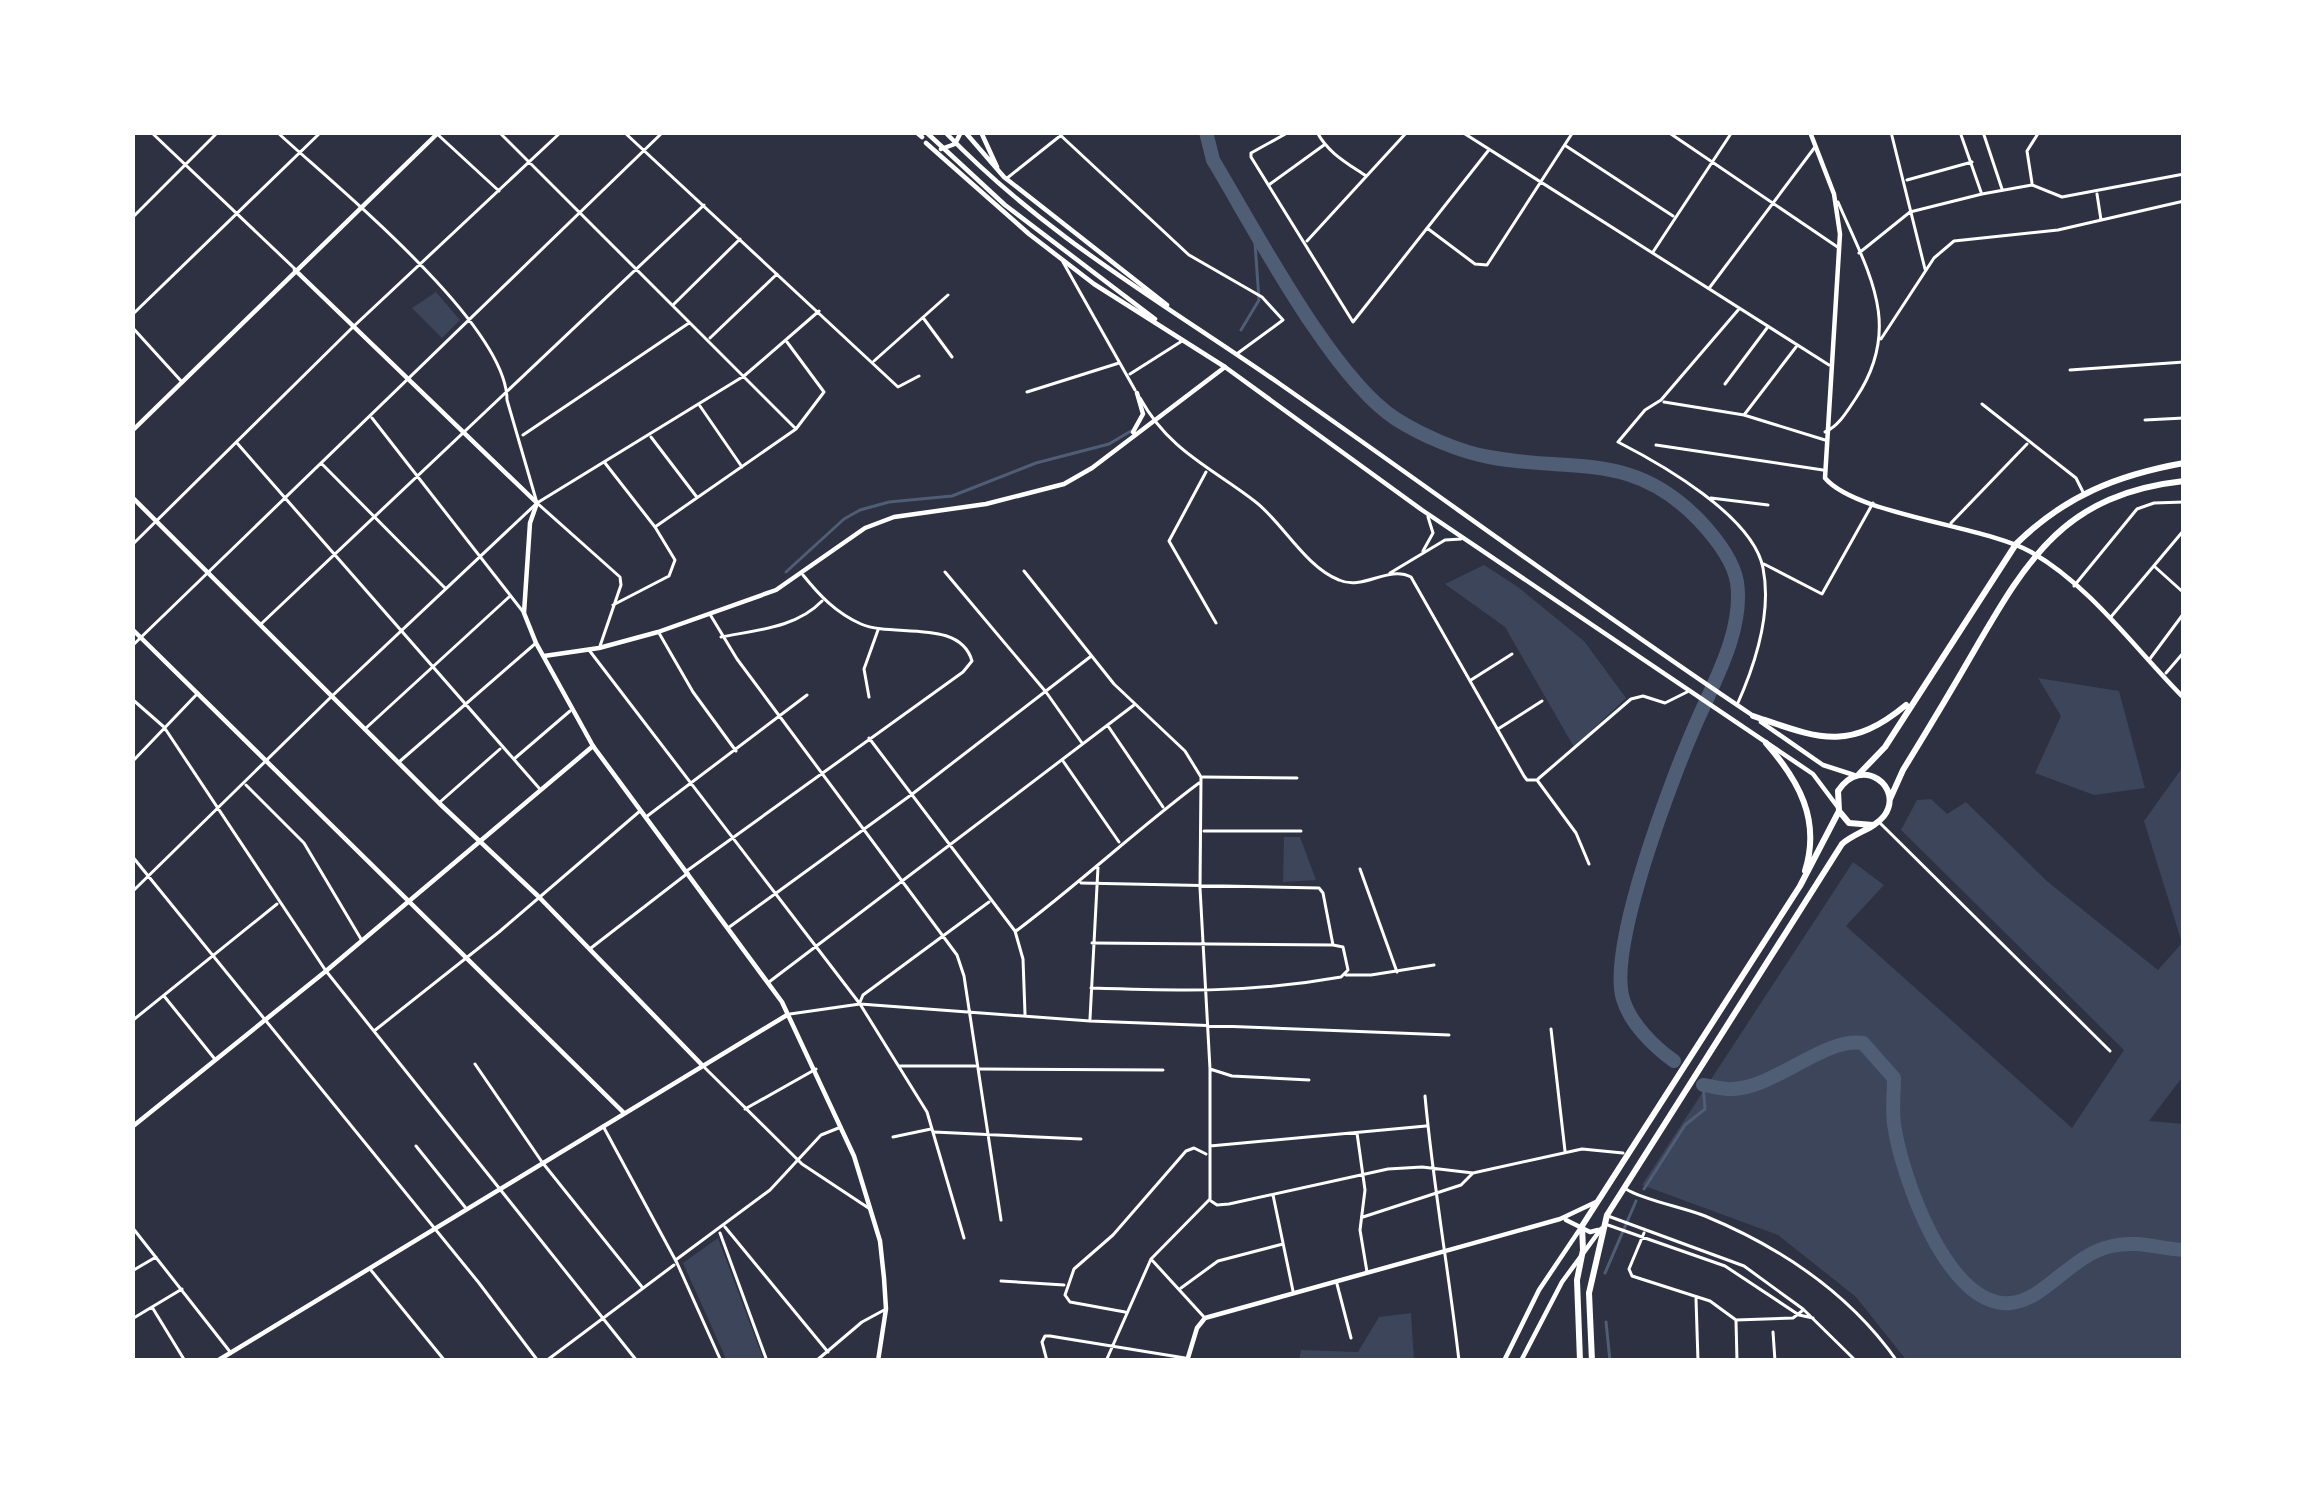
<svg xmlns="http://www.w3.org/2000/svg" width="2316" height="1493" viewBox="0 0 2316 1493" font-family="'Asap Condensed',sans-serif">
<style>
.green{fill:#3c4559}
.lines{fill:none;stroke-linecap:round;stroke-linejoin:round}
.stream{stroke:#4f5d75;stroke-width:3}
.river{stroke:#4f5d75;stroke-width:14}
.minor{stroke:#fff;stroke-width:3}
.tertiary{stroke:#fff;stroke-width:4.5}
.secondary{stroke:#fff;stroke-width:4.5}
.primary{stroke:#fff;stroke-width:4.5}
.trunk{stroke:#fff;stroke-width:6}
</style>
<rect width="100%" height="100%" fill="#2d3142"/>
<!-- green -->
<path class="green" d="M436,292L460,320L442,338L412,308Z
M1484,565L1518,587L1584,641L1626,698L1574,747L1505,627L1445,584Z
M2038,678L2119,691L2145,788L2094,795L2035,773L2061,716Z
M2182,768L2184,1075L2149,1121L2184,1124V1361H1907L1856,1297L1778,1235L1642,1185L1853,862L1884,885L1846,926L2072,1128L2124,1050L1901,830L1917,800L1931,799L1947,814L1966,802L2048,882L2158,970L2182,943L2144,821Z
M1284,837H1300L1316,880L1283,882Z
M718,1238L764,1361H727L683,1263Z
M1411,1313L1414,1361H1299L1301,1350L1358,1352L1379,1317Z"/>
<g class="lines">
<!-- stream -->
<path class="stream" d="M1241,330L1259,300L1254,229
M786,572L844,519L860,510L889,502L952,496L1036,463L1109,444L1131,431
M1644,1189L1685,1125L1705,1109L1703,1085
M1605,1273L1636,1201
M1606,1322L1610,1361"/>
<!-- river -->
<path class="river" d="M1206,132L1213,160C1254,228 1332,378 1396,419C1421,435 1460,452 1489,457C1574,473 1631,450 1699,520C1714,536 1733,559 1737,582C1744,629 1715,680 1697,721C1673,775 1607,947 1623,999C1630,1023 1654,1047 1674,1061
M1703,1085C1712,1086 1724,1090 1733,1089C1776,1087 1825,1037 1863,1043L1894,1078C1894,1093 1892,1109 1894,1124C1901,1174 1947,1309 2011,1303C2045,1300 2072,1254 2112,1246C2139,1240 2159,1249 2184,1250"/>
<!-- minor -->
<path class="minor" d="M151,132L294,268
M277,132C334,185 507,324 507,400L537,503L620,577L621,585L600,646
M435,132L499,191
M499,132L796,429
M624,132L898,387L919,376
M1057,132L1189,255L1262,297L1283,320L1238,353
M1289,132L1251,153V157L1353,322L1488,151
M1317,132C1328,153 1347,163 1366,176
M1462,132L1829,365
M1668,132L1839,248
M1891,132L1925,269
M1960,132L1981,192
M1983,132L2002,189
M1566,146L1673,216
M1006,179L1065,132
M1907,180L1972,162
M2032,183L2027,151L2039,132
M1270,184L1324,145
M2097,194L2101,220
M132,218L218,132
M1427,228L1475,264L1487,265L1573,132
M1307,241L1407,132
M1653,252L1732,132
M1859,253L1910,212L1982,194L2032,185L2062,197L2184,174
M1063,262L1135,390
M1710,287L1815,147
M674,304L740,239
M132,315L321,132
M924,319L952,357
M132,327L182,382
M710,338L777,274
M1881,339L1934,258L1954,241L2058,230L2184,201
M874,361L948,295
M2070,370L2184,362
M1130,374L1182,341
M1725,384L1767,328
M1027,392L1119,363
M1140,398C1170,452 1211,467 1257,503C1284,525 1306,567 1339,580C1363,591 1388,565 1411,577L1524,776L1527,780H1537L1576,833L1589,864
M1664,402L1744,415L1825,440
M1982,404L2076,478L2083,492
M700,406L742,467
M1744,415L1796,347
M372,418L524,613
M2145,420L2184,418
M1825,432C1839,426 1848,410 1856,398C1904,326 1868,272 1838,202
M523,435L689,323
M651,437L696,496
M237,443L539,788
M1656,445L1823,470
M321,463L445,588
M605,463L655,527L675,560L669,576L613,605
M1206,472L1169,541L1216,623
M1711,498L1768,505
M1951,523L2027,444
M655,527L796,429L824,392L787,342
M132,545L354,326L561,132
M1423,551L1433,533L1428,517
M1764,564L1822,594L1873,503
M2154,566L2184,593
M1024,571L1114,684L1185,751L1201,777L1200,888L1210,1069V1199L1151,1259L1106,1361
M945,572L1046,692L1082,743
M1390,573L1445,540L1461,539
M2074,586L2137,509L2154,503L2184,502
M711,616L737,659L957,955L964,976L1001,1220
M2110,618L2184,530
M261,624L704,205
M659,633L693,692L736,751
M721,637C756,630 796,628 822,601
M132,646L663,132
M589,650L860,1004L927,1112L964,1238
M2149,660L2184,613
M2166,673L2184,652
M1471,680L1512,654
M869,697L864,669L878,630
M132,699L164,727L326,971L637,1361
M1737,705C1755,665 1772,613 1763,568C1753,516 1661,464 1618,442L1645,410L1661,400L1739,309
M1108,726L1163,807
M366,728L509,597
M1498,729L1542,701
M869,738L1015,931L1023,959L1025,1014
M514,759L570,711
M1063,761L1119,842
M132,762L198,693
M399,762L536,643
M1203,777L1297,778
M1538,779L1631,699L1643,696L1665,703L1687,692
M246,785L304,843L361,939
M440,802L500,749
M646,817L807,695
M1880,823L2110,1051
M1204,831H1301
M132,856L479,1283L538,1361
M1360,869L1397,972
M688,870L963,672L972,661C960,618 892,638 861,624C836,613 819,595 803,575
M1081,883L1319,888L1323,893L1333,945
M132,892L331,697L537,503L744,376L819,311
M728,928L911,795L1090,657
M1016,931C1079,884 1136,830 1199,783
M591,948L688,873
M1346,975H1371L1434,965
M769,982L1134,705
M1091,988C1181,991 1252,993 1341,977L1348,970L1343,947L1333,945L1092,943
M164,996L214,1058
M860,1002L863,995L989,902
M790,1014L860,1004L1090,1021L1449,1035
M1090,1019L1098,867
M132,1021L277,904
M1551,1029L1565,1151
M374,1031L499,932L640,811
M475,1064L542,1162L642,1287
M900,1066H975
M705,1068L802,1164L870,1209
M980,1069L1163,1070
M1210,1069L1232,1076L1309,1080
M1425,1096C1433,1185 1449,1272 1459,1361
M745,1109L816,1069
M603,1126L677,1263L721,1361
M934,1132L1081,1139
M1357,1133L1365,1190L1360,1230L1367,1272
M893,1137L931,1129
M416,1146L465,1207
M1210,1146L1426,1126
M1626,1189C1643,1200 1682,1207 1705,1216C1780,1247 1850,1294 1897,1361
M1273,1195L1293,1291
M1211,1201L1217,1205L1229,1204L1388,1169L1422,1167L1473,1173L1582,1149L1623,1153
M1608,1216L1744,1266L1803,1309L1856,1361
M1363,1217L1461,1185L1473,1173
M1605,1224L1725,1266L1799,1315L1813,1318
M132,1227L231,1353
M725,1227L828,1352
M720,1233L767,1361
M1644,1233L1629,1269L1632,1276L1710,1301L1736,1320L1793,1318L1802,1311
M677,1259L770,1190L821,1135L841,1127
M1151,1259L1204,1317
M370,1269L445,1361
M132,1271L156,1257
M1001,1281L1064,1285
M1337,1284L1351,1338
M1181,1288L1218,1261L1283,1244
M1696,1299L1698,1361
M152,1307L185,1361
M1125,1312L1070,1302L1065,1295L1074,1269L1113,1235L1186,1151L1194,1148L1206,1154
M132,1319L182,1289
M1736,1321L1737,1361
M1773,1332L1775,1361
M546,1361L674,1265
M816,1361L862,1322L886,1309
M1047,1361L1042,1342L1045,1336H1050L1185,1358"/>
<!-- tertiary -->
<path class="tertiary" d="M1810,132L1834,194L1840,234L1825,478C1856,515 1986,526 2031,552C2091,586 2136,650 2184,698
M1133,432L1143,414L1137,393
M132,497L439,803L538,896L702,1065
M132,629L623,1112
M544,656L599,648L658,632L776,590L865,528L894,517L986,504L1064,484L1092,468L1225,367
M132,1127L326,971L593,746
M1566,1220L1590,1232L1598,1230
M217,1361L787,1015
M1187,1361L1197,1328L1205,1318L1560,1219L1596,1202"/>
<!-- secondary -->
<path class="secondary" d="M295,270L537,503L530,523L524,613L536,643L593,746L782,1002L854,1156L880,1241L884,1278L886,1309L878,1361
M132,431L439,132"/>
<!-- primary -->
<path class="primary" d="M916,132L922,137
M926,132L1005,205L1155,319
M945,132C1046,237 1162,302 1280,384C1438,494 1592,608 1752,715
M965,132L1004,177L1167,305
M981,132L997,167
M926,143L1029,234L1094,284L1225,367L1422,510L1813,774L1837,806
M941,149L955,144L961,132
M1761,722L1823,765L1854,775
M1504,1361L1539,1290L1582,1226
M1521,1361L1562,1282L1601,1229"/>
<!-- trunk -->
<path class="trunk" d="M1753,716C1818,738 1848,753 1906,705
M1766,743C1799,781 1821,820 1805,871
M1859,774L1885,747L2016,544C2065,496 2117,475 2184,463
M1890,799L1903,770C1927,731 1951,691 1974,651C2029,556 2066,494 2184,481
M1580,1361L1577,1280L1583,1250L1582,1226L1800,886L1839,811
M1592,1361L1589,1293L1607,1215L1842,844C1854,833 1874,829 1884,816C1905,788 1862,754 1838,791L1839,811L1849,823L1873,825"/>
</g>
<!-- border -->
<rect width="2316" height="1493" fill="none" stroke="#ffffff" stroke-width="270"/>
</svg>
